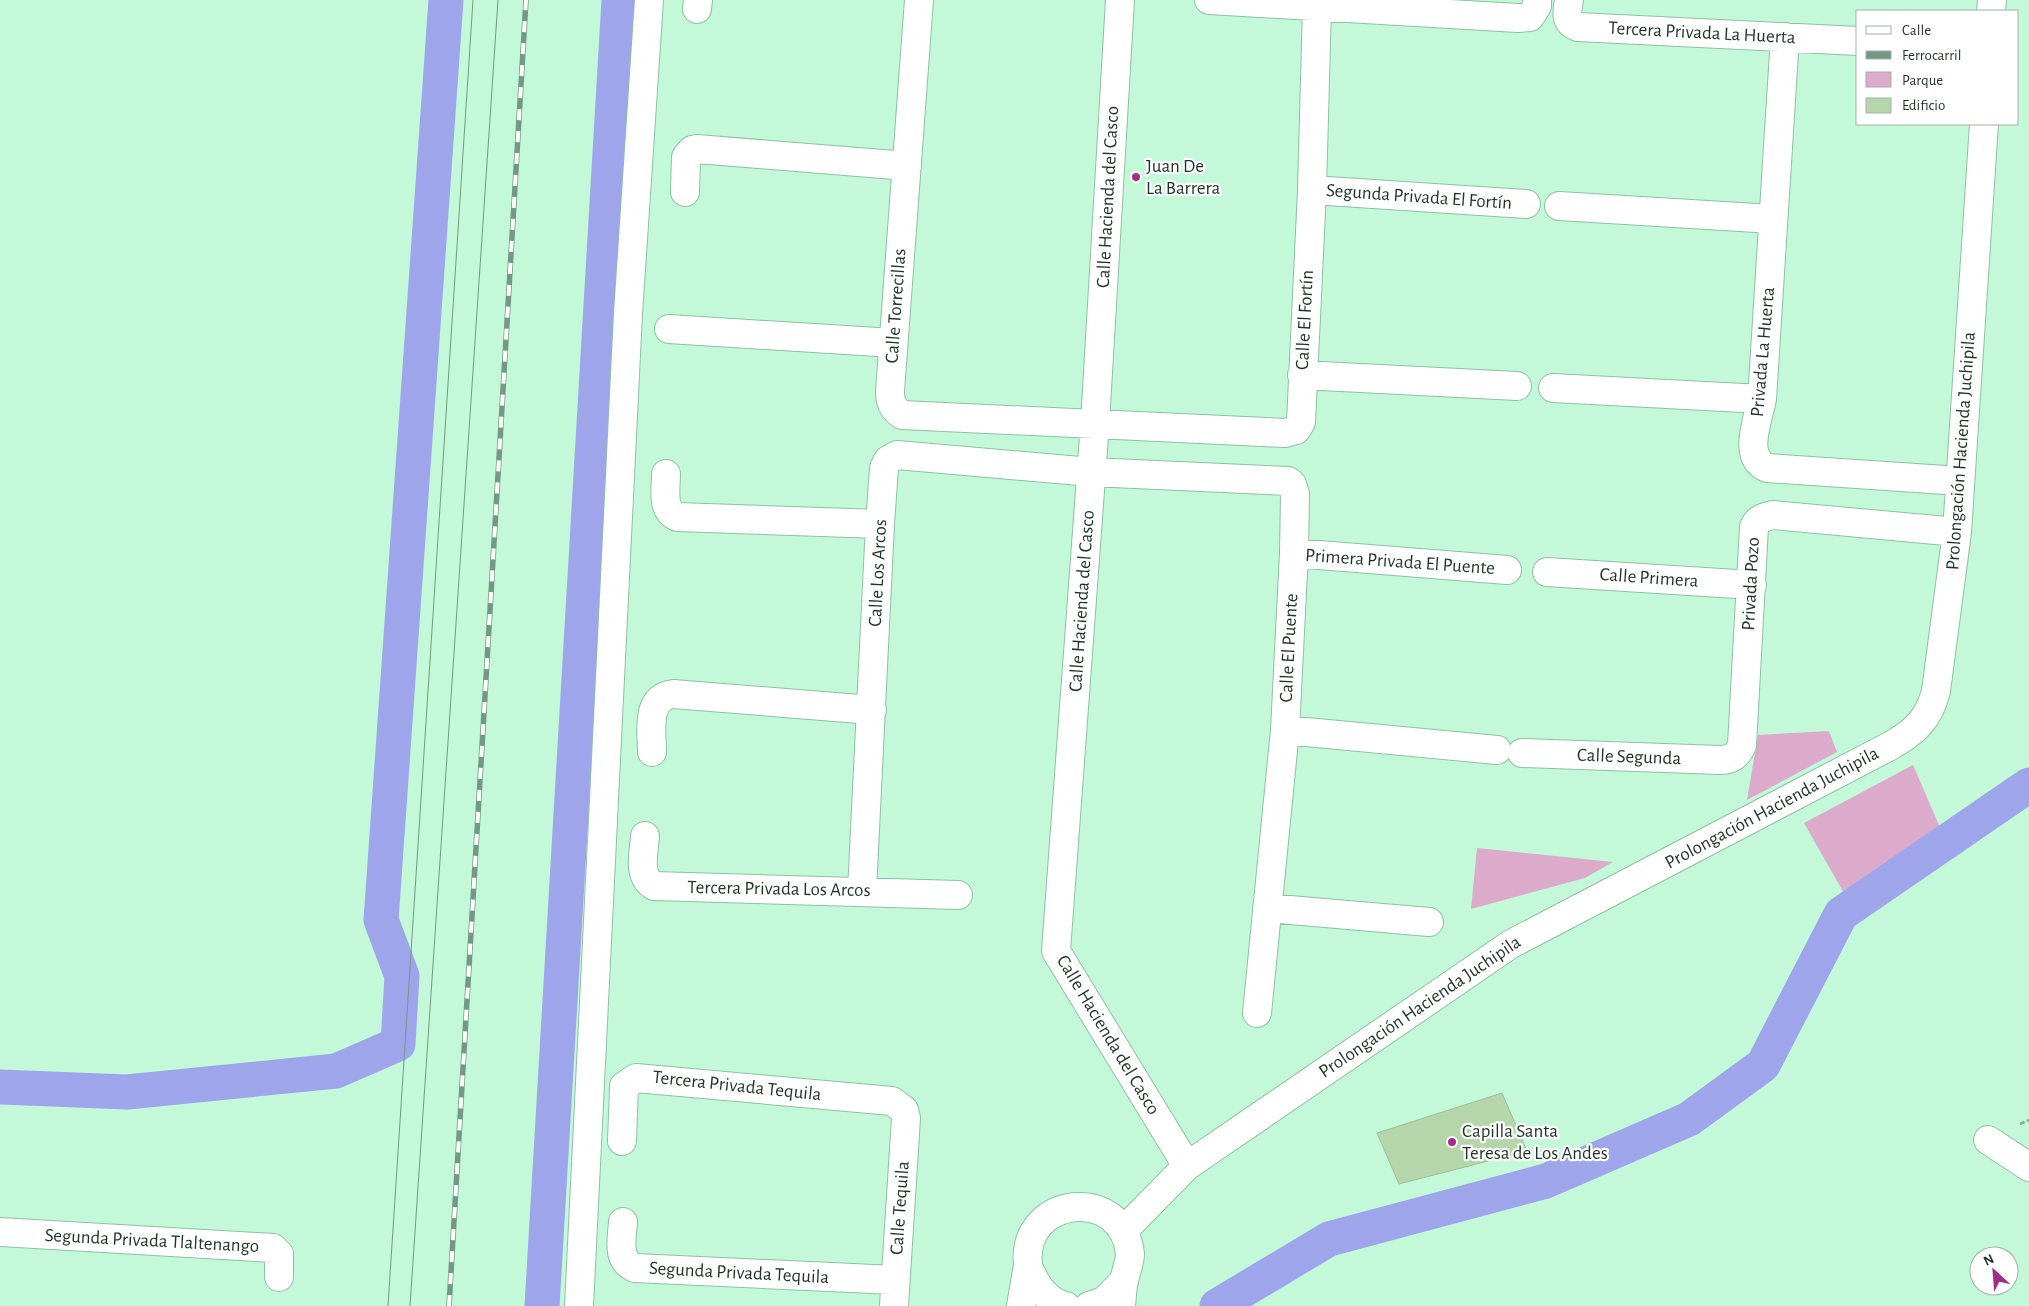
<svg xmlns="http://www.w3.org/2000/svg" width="2029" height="1306" viewBox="0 0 2029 1306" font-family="'Alegreya Sans',sans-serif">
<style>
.green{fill:#dcabcc}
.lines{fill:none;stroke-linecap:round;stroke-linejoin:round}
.canal{stroke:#9ea5eb;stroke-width:35}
.building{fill:#b5d6ab;stroke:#9dbf94}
.minor-casing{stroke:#8ec1a3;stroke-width:30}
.path{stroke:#88b299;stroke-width:3;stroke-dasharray:5 2.5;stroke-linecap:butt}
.minor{stroke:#fff;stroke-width:28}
.tram{stroke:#739982;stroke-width:1}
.rail-casing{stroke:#739982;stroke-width:5.5}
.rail{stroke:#fff;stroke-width:4;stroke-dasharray:11;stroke-linecap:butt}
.poi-dot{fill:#a22d87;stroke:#fff;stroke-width:2}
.labels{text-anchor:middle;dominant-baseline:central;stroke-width:4.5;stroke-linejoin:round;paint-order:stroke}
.street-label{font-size:19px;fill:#1f3428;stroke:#fff}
.poi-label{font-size:19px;fill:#1f3428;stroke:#fff;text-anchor:start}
</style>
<rect width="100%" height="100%" fill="#c3f9d9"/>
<!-- green -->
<path class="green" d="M1829,731L1837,752L1747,800L1758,735Z
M1913,765L1942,832L1845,895L1804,823Z
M1477,848L1613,862L1585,878L1471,909Z"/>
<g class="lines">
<!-- canal -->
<path class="canal" d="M0,1087L127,1092L336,1071L398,1044L402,976L381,920L446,0
M542,1306L619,0
M1217,1306L1329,1239L1546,1181L1689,1119L1763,1065L1841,914L2029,785"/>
</g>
<!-- building -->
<path class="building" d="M1502,1093L1527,1151L1399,1184L1377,1133Z"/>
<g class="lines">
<!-- minor casing -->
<g class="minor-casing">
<path id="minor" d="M919,0L890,391C890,402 892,408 902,415L1285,433L1296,430L1301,422L1312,190L1317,7
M1120,0L1095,423L1056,951L1187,1166
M1209,0L1518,18L1530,17L1537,6V0
M1569,0C1567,12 1564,22 1578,27L1858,41
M697,9L698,0
M1991,11L1992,0
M1785,37L1762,399C1758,420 1742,457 1767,468L1960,481
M1312,190L1526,204
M685,192L686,157L692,150L697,149L907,166
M1559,206L1773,219
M669,329L893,343
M1302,375L1517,386
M1553,388L1762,399
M666,474C666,489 661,510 677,517L880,524
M1294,553L1507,570
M1547,572L1752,585
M1285,730L1497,750
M652,752C652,731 645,698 673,694L872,710
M1522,753L1720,760C1732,760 1738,755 1742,745L1754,527C1757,519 1764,517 1773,515L1957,532
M645,836C644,853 637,876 654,886L958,895
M862,891L880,524L884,468L888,460L897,455L1091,472L1288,481L1292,484L1295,494L1294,553L1285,730L1257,1013
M1267,908L1429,922
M1988,1140L2029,1167
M622,1141L624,1086L636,1078L892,1101L904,1110L906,1118L894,1306
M623,1222C622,1239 616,1260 635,1268L895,1280
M1123,1231L1187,1166L1511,944L1890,746C1915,732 1929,719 1936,691L1957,532L1984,124
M0,1232L273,1248L279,1254V1277
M579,1306L628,314L649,0
M1021,1306L1028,1265
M1066,1306C1053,1304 1041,1292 1035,1281C1033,1276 1028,1269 1028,1264C1021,1196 1123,1184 1130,1254C1130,1261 1126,1272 1124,1280C1122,1288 1122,1297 1121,1306
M1089,1306L1104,1301L1124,1281"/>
</g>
<!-- path -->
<path class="path" d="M2020,1124L2029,1120"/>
<!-- minor -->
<use href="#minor" class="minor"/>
<!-- tram -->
<path class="tram" d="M388,1306L473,0
M410,1306L498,0"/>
<!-- rail casing -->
<g class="rail-casing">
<path id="rail" d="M449,1306L526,0"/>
</g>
<!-- rail -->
<use href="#rail" class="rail"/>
</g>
<!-- markers -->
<g class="poi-dot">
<circle cx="1136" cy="177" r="5"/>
<circle cx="1452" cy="1142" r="5"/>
</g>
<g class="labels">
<!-- street labels -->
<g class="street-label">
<text transform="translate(1702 33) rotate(3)">Tercera Privada La Huerta</text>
<text transform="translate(1108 197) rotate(-87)">Calle Hacienda del Casco</text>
<text transform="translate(1419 197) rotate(4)">Segunda Privada El Fortín</text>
<text transform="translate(896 306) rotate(-86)">Calle Torrecillas</text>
<text transform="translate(1305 320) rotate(-87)">Calle El Fortín</text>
<text transform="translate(1763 352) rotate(-85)">Privada La Huerta</text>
<text transform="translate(1961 451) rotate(-86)">Prolongación Hacienda Juchipila</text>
<text transform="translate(1400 562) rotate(4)">Primera Privada El Puente</text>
<text transform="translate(878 573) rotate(-87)">Calle Los Arcos</text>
<text transform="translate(1649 578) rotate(4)">Calle Primera</text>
<text transform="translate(1751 584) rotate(-87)">Privada Pozo</text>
<text transform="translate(1082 601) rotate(-86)">Calle Hacienda del Casco</text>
<text transform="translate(1289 648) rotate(-87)">Calle El Puente</text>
<text transform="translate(1629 757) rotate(2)">Calle Segunda</text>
<text transform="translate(1772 808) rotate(-28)">Prolongación Hacienda Juchipila</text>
<text transform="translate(779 889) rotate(1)">Tercera Privada Los Arcos</text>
<text transform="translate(1420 1007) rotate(-34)">Prolongación Hacienda Juchipila</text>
<text transform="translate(1108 1035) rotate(59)">Calle Hacienda del Casco</text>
<text transform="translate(737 1086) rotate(6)">Tercera Privada Tequila</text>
<text transform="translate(900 1208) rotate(-86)">Calle Tequila</text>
<text transform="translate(152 1241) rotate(3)">Segunda Privada Tlaltenango</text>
<text transform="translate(739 1273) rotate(3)">Segunda Privada Tequila</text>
</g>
<!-- poi labels -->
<g class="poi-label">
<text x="1146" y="166">Juan De<tspan x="1146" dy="22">La Barrera</tspan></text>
<text x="1462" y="1131">Capilla Santa<tspan x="1462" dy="22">Teresa de Los Andes</tspan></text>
</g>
</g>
<!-- legend -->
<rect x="1856" y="10" width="162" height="115" fill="#ffffff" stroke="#a5aea9"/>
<rect x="1866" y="26" width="25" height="8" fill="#ffffff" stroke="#a5aea9"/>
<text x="1902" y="35" font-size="15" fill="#1f3428">Calle</text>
<rect x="1866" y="51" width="25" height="8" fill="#739982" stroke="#a5aea9"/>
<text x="1902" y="60" font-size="15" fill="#1f3428">Ferrocarril</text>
<rect x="1866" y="72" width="25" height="15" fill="#dcabcc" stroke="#a5aea9"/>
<text x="1902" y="85" font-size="15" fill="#1f3428">Parque</text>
<rect x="1866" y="98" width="25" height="15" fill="#b5d6ab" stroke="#a5aea9"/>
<text x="1902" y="110" font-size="15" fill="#1f3428">Edificio</text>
<!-- north arrow -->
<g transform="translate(1994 1271) rotate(334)"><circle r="24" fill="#ffffff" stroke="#a5aea9"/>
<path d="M0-4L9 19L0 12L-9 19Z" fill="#a22d87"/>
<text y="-8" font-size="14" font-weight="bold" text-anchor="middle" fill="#1f3428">N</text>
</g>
</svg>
